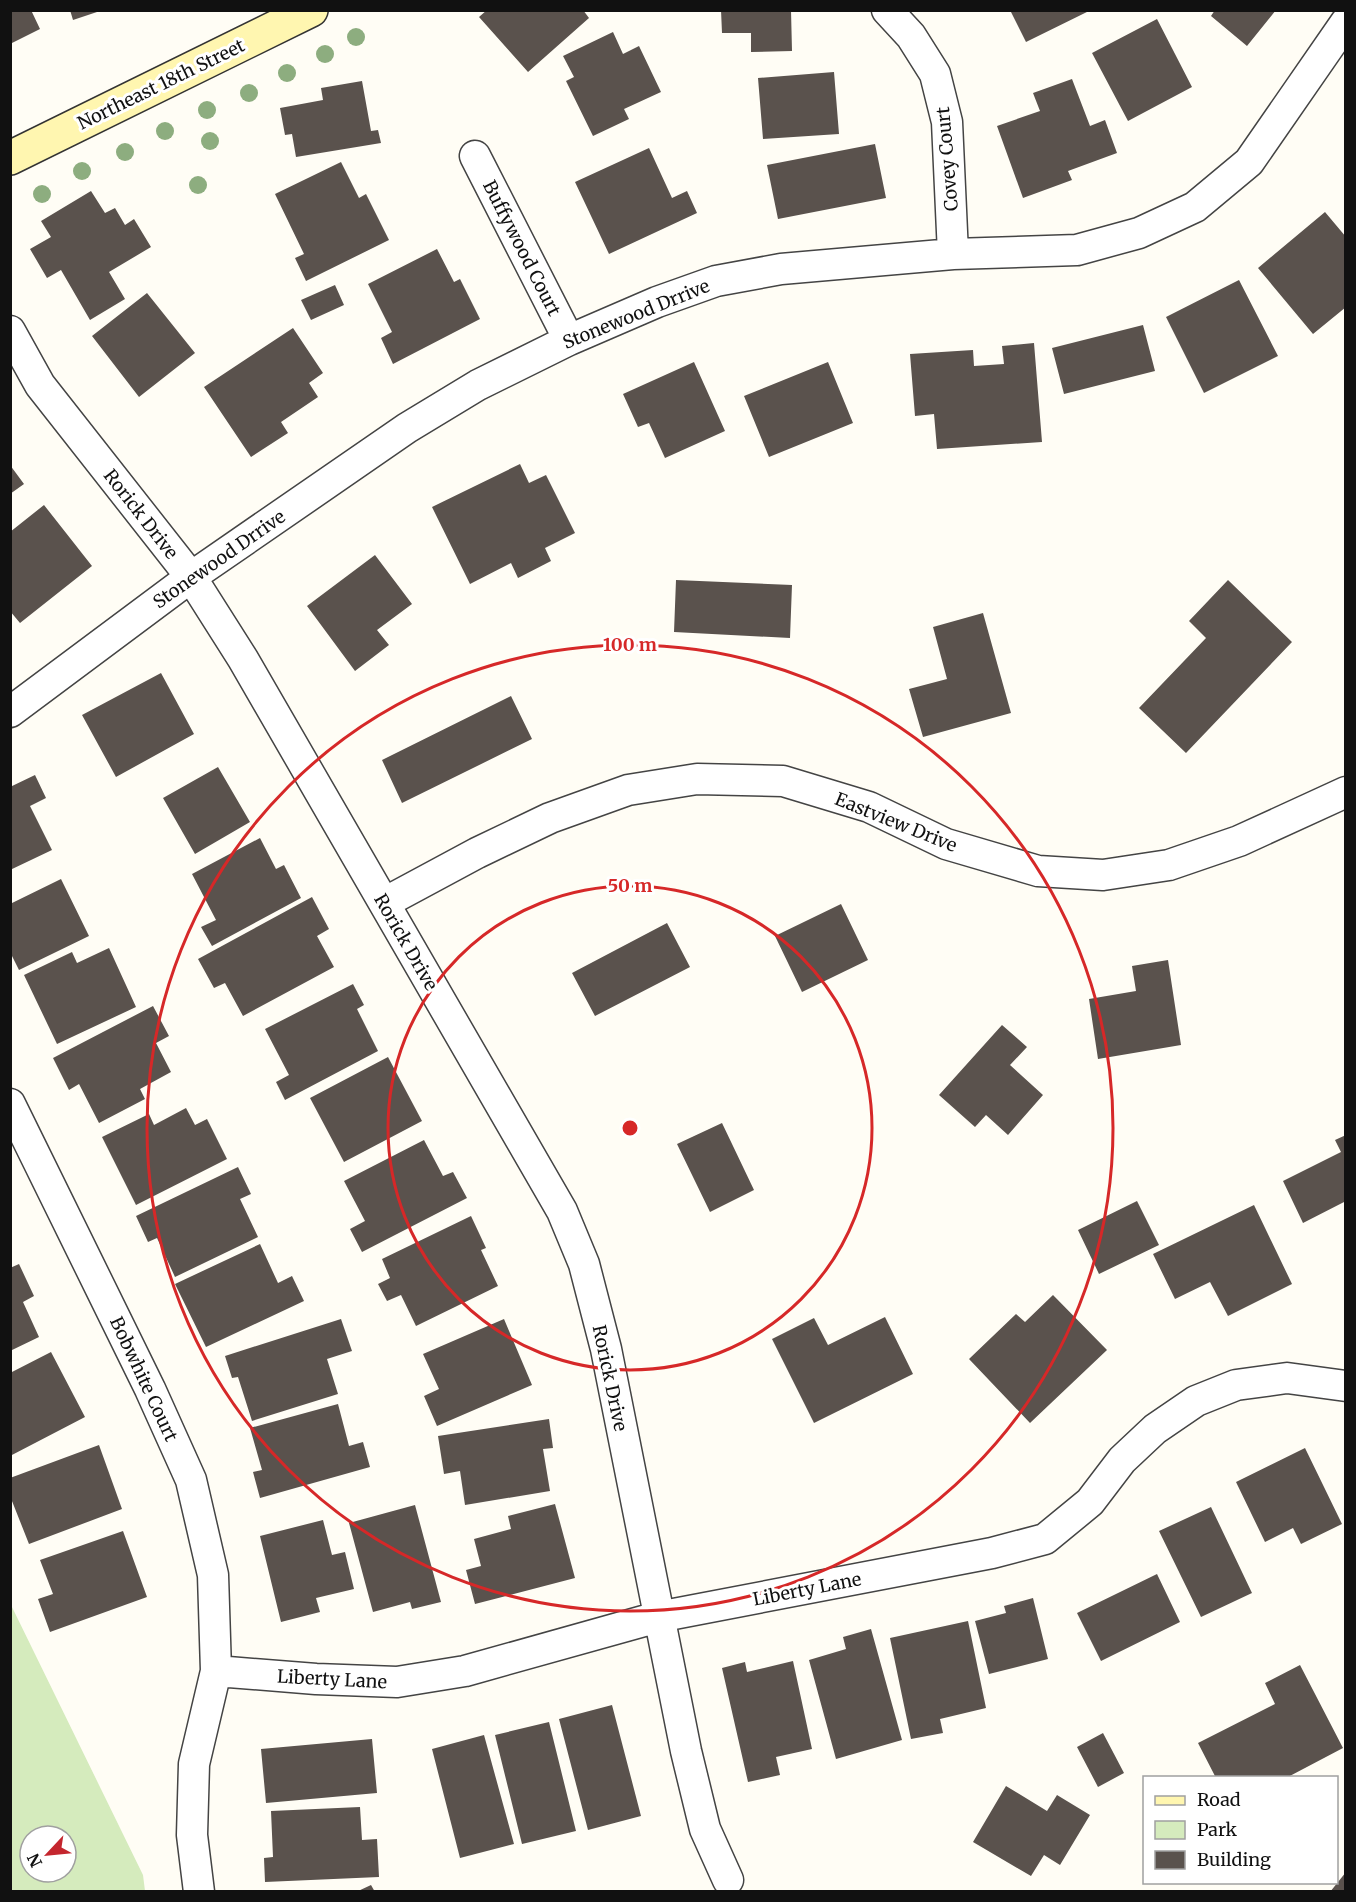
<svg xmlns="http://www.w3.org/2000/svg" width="1356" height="1902" viewBox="0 0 1356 1902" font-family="Merriweather,serif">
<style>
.green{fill:#d5ebbd;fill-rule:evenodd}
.building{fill:#5a524d}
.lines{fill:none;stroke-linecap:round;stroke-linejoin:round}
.minor-casing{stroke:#444;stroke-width:33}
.secondary-casing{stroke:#333;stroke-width:36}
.minor{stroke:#fff;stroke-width:30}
.secondary{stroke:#fff6b0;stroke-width:33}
.tree{fill:#8dad7f}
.ring{fill:none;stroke:#d62828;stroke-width:3}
.labels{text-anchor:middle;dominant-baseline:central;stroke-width:6;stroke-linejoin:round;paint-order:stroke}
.street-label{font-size:18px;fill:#111;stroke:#fff}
.centre{fill:#d62828;stroke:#fff;stroke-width:3}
.ring-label{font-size:18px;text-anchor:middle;font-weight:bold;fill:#d62828;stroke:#fff;stroke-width:6;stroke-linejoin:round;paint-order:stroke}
</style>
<rect width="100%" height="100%" fill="#fffdf5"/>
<!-- green -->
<path class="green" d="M11,1605L143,1875L145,1891H11ZM30,1836H66V1872H30Z"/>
<!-- building -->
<path class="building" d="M10,10H31L40,29L10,44Z
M70,10H100V11L73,20Z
M487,10H583L589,18L528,72L479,17Z
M721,10H791L792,51L751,52V33H722Z
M1010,10H1091L1026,42Z
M1215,10H1276L1247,46L1211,16Z
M1157,19L1192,87L1128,121L1092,53Z
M613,32L623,54L639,46L661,92L624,109L629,119L593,136L566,81L574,77L563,56Z
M834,72L839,134L763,139L758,78Z
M1072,79L1090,126L1105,120L1117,153L1068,171L1072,180L1023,198L997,126L1040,111L1033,93Z
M362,81L371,131L378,130L381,143L296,157L292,134L285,135L280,108L323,100L321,88Z
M875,144L886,198L778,219L767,165Z
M649,148L672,198L687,191L697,213L609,254L575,182Z
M341,162L359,198L366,194L389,240L306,281L295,258L304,254L275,194Z
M91,191L105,213L115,208L125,225L134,219L151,247L109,272L125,299L90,320L61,270L47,278L30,249L51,237L41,221Z
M1325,212L1346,237V307L1313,334L1258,268Z
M437,249L454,282L460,279L480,319L393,364L381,338L392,332L368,284Z
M1239,280L1278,356L1204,393L1166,317Z
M335,285L344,305L311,320L301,300Z
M147,293L195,353L139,397L92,336Z
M1143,325L1155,371L1064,394L1052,348Z
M293,328L323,373L309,383L318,397L281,422L288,433L251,457L204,387Z
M1034,343L1042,442L937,449L934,414L915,416L910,354L973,350L974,366L1004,364L1002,346Z
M694,362L725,431L665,458L649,423L638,427L623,394Z
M828,362L853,423L769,457L744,396Z
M520,464L529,483L546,475L575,533L545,548L551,561L518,578L511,563L470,584L432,507Z
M10,465L24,484L10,494Z
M44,505L92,566L20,623L10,611V532Z
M375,555L412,604L377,630L389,645L355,671L307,606Z
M676,580L792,585L790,638L674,632Z
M1228,580L1292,642L1186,753L1139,708L1206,638L1189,621Z
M983,613L1011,713L923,737L909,689L947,679L933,627Z
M161,673L194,734L116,777L82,715Z
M511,696L532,739L402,803L382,760Z
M218,767L250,822L195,854L163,798Z
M35,775L46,798L30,806L52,850L10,870V787Z
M260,838L276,869L284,865L301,898L212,946L201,927L216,920L192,874Z
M61,879L89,936L19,970L10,952V904Z
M312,897L329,929L317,936L334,967L243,1016L225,983L214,988L198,959Z
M841,904L868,960L802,992L775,936Z
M667,923L690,967L595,1016L572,973Z
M109,948L136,1007L57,1044L24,975L72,952L77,963Z
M1168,960L1181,1045L1098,1059L1089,999L1136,991L1132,966Z
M353,984L364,1005L357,1009L378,1051L285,1100L276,1082L289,1075L265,1029Z
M153,1006L169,1036L156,1043L171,1072L140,1089L145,1099L99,1123L79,1084L69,1090L53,1058Z
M1002,1025L1027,1047L1010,1065L1043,1095L1008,1135L986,1115L975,1127L939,1095Z
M388,1057L422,1121L344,1162L310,1098Z
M186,1108L195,1125L207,1119L227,1159L136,1205L102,1137L149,1114L154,1125Z
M722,1123L754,1190L710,1212L677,1144Z
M1346,1135V1201L1303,1223L1283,1181L1341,1152L1335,1140Z
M424,1140L443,1176L453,1172L467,1198L362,1252L350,1229L365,1221L344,1181Z
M238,1167L251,1194L240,1199L258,1237L175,1277L157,1238L148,1242L136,1216Z
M1137,1201L1159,1245L1099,1274L1078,1230Z
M1254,1205L1292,1284L1228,1316L1210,1282L1175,1299L1153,1254Z
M471,1216L486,1248L481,1250L498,1286L416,1326L401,1295L387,1301L378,1284L390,1278L382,1259Z
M260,1244L278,1283L292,1276L304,1301L206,1347L175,1284Z
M19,1264L34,1296L23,1302L39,1337L10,1351V1268Z
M1053,1295L1107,1350L1030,1423L969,1359L1016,1314L1025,1322Z
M885,1317L913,1374L814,1423L772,1339L814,1318L828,1345Z
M341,1319L352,1351L327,1359L338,1394L252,1421L238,1377L232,1378L225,1356Z
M504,1319L532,1385L437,1426L424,1396L439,1389L423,1354Z
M51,1352L85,1417L10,1456V1373Z
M338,1404L349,1446L363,1442L370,1467L260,1498L253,1472L262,1470L250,1428Z
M549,1419L553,1448L543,1449L550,1491L465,1505L460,1471L444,1474L438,1436Z
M99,1445L122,1509L29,1544L10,1496V1478Z
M1305,1448L1342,1524L1301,1544L1293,1528L1265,1542L1236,1482Z
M555,1504L575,1578L475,1604L466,1570L481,1566L474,1539L511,1529L508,1516Z
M415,1505L441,1602L412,1609L410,1602L373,1612L349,1523Z
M1211,1507L1252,1593L1201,1617L1159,1531Z
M323,1520L332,1555L345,1552L354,1589L316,1598L320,1612L281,1622L260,1536Z
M123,1531L147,1597L50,1632L38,1599L53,1594L40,1560Z
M1157,1574L1180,1622L1101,1661L1077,1613Z
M1033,1598L1048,1659L989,1674L975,1621L1006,1613L1004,1606Z
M968,1621L986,1708L940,1719L943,1733L911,1739L890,1638Z
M871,1629L902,1740L836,1759L809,1660L846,1649L843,1637Z
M793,1661L812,1749L776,1757L780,1775L748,1782L722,1668L745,1662L747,1672Z
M1300,1665L1343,1748L1286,1778H1216L1198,1743L1275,1704L1265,1683Z
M612,1705L641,1816L588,1830L559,1719Z
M549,1722L576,1831L522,1844L495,1735Z
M1103,1733L1124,1773L1098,1787L1077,1747Z
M484,1735L514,1844L460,1858L432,1749Z
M372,1739L377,1793L266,1803L261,1749Z
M1006,1786L1047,1811L1057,1795L1090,1815L1060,1865L1044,1855L1031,1876L973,1842Z
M360,1807L362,1840L377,1839L379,1877L265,1882L264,1858L273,1857L271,1811Z
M1346,1872V1892H1330Z
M371,1885L375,1892H356Z"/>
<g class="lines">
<!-- minor casing -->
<g class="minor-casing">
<path id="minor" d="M887,10L911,36L935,74L947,122L953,254
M475,156L569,340
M10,331L40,385L191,577L243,659L562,1211L584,1264L606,1349L686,1751L705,1829L728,1880
M10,712L191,577L407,428L478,385L569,340L657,302L716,281L781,269L953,254L1077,250L1139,233L1195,207L1249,162L1346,22
M384,903L477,853L550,818L628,790L697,779L783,781L869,807L946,844L1038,871L1103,875L1169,865L1239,841L1346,792
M10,1104L150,1389L191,1480L213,1575L216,1671L194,1764L192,1835L199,1892
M216,1671L316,1679L397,1682L465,1671L658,1617L992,1553L1045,1539L1090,1502L1122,1460L1155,1429L1196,1401L1236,1385L1287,1378L1346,1386"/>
</g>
<!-- secondary casing -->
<g class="secondary-casing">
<path id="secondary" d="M10,158L311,10"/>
</g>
<!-- minor -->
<use href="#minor" class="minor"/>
<!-- secondary -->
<use href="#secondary" class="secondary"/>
</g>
<!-- trees -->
<g class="tree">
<circle cx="356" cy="37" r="9"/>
<circle cx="325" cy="54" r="9"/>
<circle cx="287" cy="73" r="9"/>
<circle cx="249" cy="93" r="9"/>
<circle cx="207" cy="110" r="9"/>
<circle cx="165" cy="131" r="9"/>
<circle cx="210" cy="141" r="9"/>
<circle cx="125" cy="152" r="9"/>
<circle cx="82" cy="171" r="9"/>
<circle cx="198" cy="185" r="9"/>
<circle cx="42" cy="194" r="9"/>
</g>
<!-- distance rings -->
<g class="ring">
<circle cx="630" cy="1128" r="242"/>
<circle cx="630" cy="1128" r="483"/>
</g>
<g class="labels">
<!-- street labels -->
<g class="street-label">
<text transform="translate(161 84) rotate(-26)">Northeast 18th Street</text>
<text transform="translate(947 159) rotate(-95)">Covey Court</text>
<text transform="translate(522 248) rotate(63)">Buffywood Court</text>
<text transform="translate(636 314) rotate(-22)">Stonewood Drrive</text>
<text transform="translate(141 514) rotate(52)">Rorick Drive</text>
<text transform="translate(219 559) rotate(-35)">Stonewood Drrive</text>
<text transform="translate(896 822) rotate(22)">Eastview Drive</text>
<text transform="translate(406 942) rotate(60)">Rorick Drive</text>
<text transform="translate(610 1378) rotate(78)">Rorick Drive</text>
<text transform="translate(144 1379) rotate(65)">Bobwhite Court</text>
<text transform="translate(807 1589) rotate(-11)">Liberty Lane</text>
<text transform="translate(332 1679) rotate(3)">Liberty Lane</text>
</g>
</g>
<circle cx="630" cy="1128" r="9" class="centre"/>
<g class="ring-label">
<text x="630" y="651">100 m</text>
<text x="630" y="892">50 m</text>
</g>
<!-- border -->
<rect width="1356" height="1902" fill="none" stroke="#111111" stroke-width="24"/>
<!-- legend -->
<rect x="1143" y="1776" width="195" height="108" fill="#ffffff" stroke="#a0a0a0" stroke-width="1.5"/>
<rect x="1155" y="1796" width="30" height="9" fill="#fff6b0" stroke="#a0a0a0" stroke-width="1.5"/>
<text x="1197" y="1806" font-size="18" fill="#111111">Road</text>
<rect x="1155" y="1821" width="30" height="18" fill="#d5ebbd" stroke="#a0a0a0" stroke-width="1.5"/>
<text x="1197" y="1836" font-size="18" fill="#111111">Park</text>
<rect x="1155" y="1851" width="30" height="18" fill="#5a524d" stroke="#a0a0a0" stroke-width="1.5"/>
<text x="1197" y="1866" font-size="18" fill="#111111">Building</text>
<!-- north arrow -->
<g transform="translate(48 1854) rotate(244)"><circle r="28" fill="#ffffff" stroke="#a0a0a0" stroke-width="1.5"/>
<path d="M0-4.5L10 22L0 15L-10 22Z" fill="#c4262e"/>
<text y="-9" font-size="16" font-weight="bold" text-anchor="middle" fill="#111111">N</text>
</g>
</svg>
